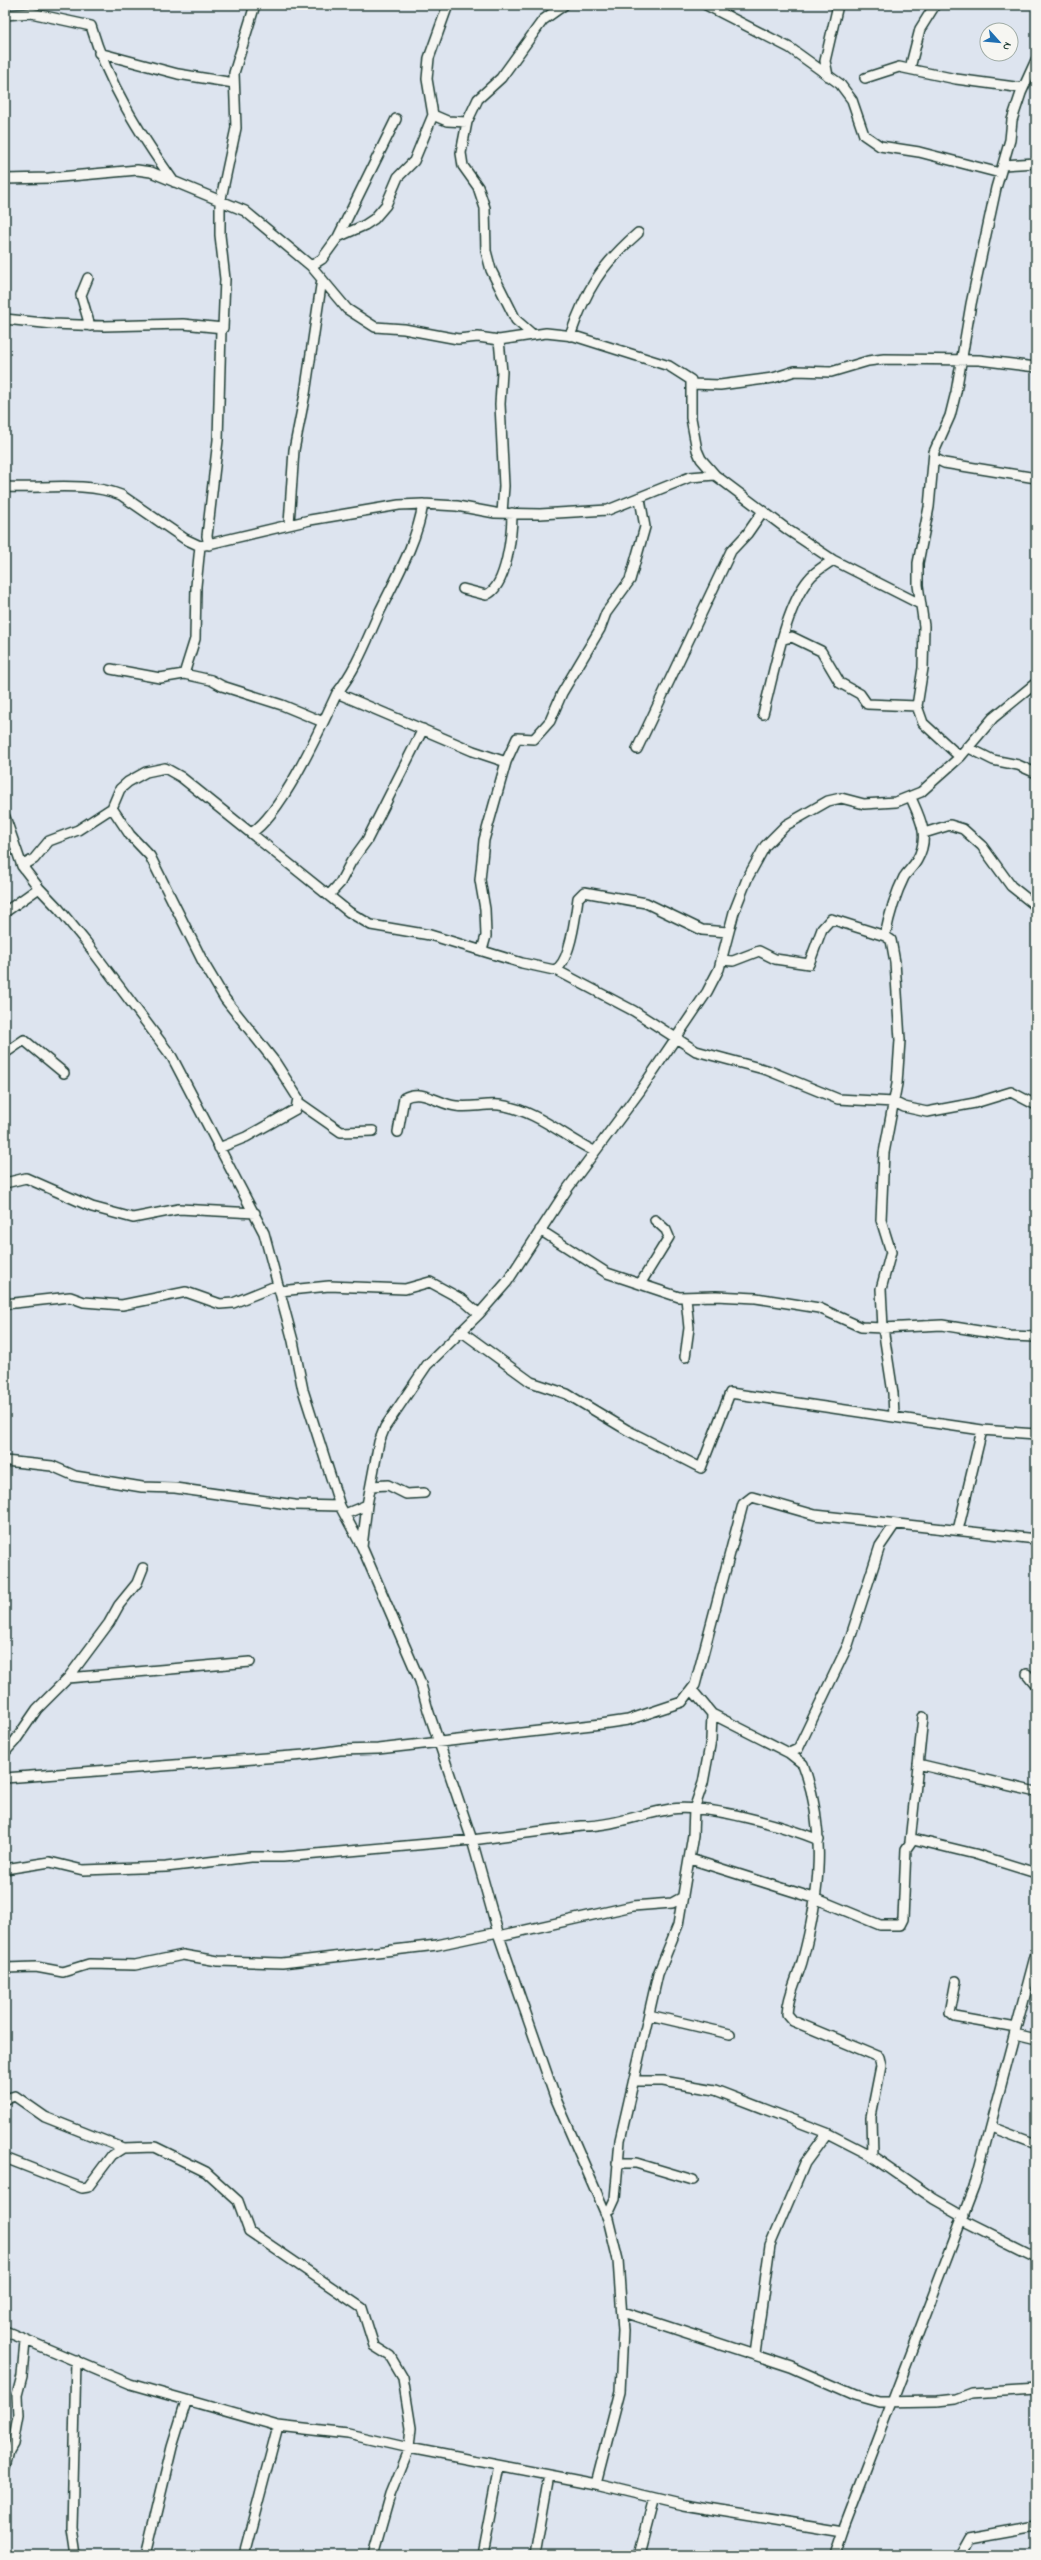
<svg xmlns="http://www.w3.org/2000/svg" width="1041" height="2560" viewBox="0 0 1041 2560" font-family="'Indie Flower',sans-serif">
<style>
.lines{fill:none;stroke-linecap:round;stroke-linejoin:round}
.street-casing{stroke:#1f3d34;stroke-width:12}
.street{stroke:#f6f6f2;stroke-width:9}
</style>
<rect width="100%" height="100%" fill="#dde4ef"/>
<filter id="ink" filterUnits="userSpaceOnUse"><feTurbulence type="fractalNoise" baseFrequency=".025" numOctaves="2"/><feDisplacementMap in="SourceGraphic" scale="8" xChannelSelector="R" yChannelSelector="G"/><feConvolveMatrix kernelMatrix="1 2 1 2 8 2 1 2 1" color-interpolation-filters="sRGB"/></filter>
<g filter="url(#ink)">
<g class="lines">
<!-- street casing -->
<g class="street-casing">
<path id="street" d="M706,5L790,48L840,84L852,100L864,135L880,146L919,152L1000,173
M5,15L31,13L91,26C108,84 140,134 174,182
M99,53L178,74L234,83
M910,68L920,29L935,5
M828,76L825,61L838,5
M865,78L899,67L956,79L1023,88
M433,115L447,121L467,122
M1003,165L1036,163
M5,179L49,178L137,170L151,172L245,211L311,266L347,309L375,327L404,329L458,339L478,337L499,340L546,333L574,336L669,366L691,380V418L697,450L701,459L715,475L788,530L833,560L920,604
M338,237L396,119
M311,266L322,259L338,237L365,225L374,219L386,205L398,177L414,161L433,115L427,79L429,58L448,5
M88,278L81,295L90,326
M5,319L53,324L104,326L183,324L223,328L225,279L220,235V203L236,128L234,73L255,5
M532,334L516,320L491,270L486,251L485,208L478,187L463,166L461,153L467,122L478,99L501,78L543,20L564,5
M570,336C586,290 601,265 638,233
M499,340L502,372L500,404L504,486L502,513
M691,384L720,385L773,378L795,371L831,372L868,361L884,359L979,360L1036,367
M934,458L944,463L1036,478
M5,487C43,489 85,481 121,495L185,539L200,546L310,520L399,505L423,504L457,506L495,513L540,514L608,510L690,477L715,475
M289,524L294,450L305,394L322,279
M209,545L207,536L218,440L221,329
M463,589L486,595C507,587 512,533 512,513
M784,639L792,637L821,651L840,683L860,694L867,704L917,706
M111,669L160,678L184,674L211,680L222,686L282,705L323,722
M184,674L195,639L196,586L200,546
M337,693L473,751L506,762L517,738L534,739L550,721L562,693L600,629L606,613L630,580L645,527L640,499
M763,714C773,678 785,607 809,579C815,571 825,566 833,560
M967,747L993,760L1018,765L1036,773
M637,749L731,551L747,534L763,511
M960,757L923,723L917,706L923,668L924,626L918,585V563L929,507L934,452L950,416L956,392L971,304L996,188L1010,140L1012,120L1021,93L1036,60
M112,808L130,835L150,856L203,962L225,999L275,1062L298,1098L296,1109L246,1137L219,1148
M5,817L22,866L39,888L59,909L86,942L172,1057L264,1233L293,1341L303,1390L340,1506L362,1547L420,1681L428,1710L472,1840L499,1936L555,2097L608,2219L618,2260L623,2331L620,2391L596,2484
M251,833C282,814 321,727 337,693C357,668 367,639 380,611C397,576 417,542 423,504
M924,833L950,825L963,829L982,846L1011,886L1036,906
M22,866L34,859L49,841L78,830L112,808L120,789L128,782L146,772L165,768L181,777L349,912L371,925L430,935L522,963L554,970C570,965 576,913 578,898L584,892L646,903L702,930L728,932
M329,895L340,883L351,862L367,840L423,729
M5,912L39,888
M885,936L891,940L895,962L900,1040L897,1084L884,1153L881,1220L891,1252L881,1289L883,1328L893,1393L894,1417
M482,950L486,936L485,909L480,880L484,840L506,762
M721,960L733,961L759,951L775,959L809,964L822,929L831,919L885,936C889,916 895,895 904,877C908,871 914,866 917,860C930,837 921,820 911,798
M556,970L634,1011L696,1051L767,1070L838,1099L894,1102L904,1107L927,1112L975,1103L1011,1092L1036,1105
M5,1053L24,1040L64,1073
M298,1102L341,1132L373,1131
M398,1132L404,1098C422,1088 438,1104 456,1106C470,1108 484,1104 499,1105C536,1110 562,1135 594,1151
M5,1183L26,1178L92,1207L133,1218L179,1209L255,1213
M540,1230L607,1273L679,1297L716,1296L756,1298L819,1308L861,1327L883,1328L942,1325L1010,1336L1036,1337
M640,1284L669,1237L666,1230L655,1220
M280,1291L329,1286L405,1289L430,1282L463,1300L479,1314
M5,1304L70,1297L84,1302L122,1305L186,1292L220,1304L233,1303L278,1285
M461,1331L531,1382L567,1394L627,1430L701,1468L730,1393L982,1430L1036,1434
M685,1357L689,1328L686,1298
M5,1461L52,1466L75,1476L142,1487L175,1488L295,1505L340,1506
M371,1486L388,1485L406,1494L424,1493
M345,1514L367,1505
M958,1530L982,1430
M362,1547L367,1505L379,1442L385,1427L427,1365L479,1314L507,1282L568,1188L640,1091L707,992L719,969L734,912L747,879L765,846L786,825L828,801L841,798L864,804L896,802L921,792L960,757L993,718L1036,683
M1027,1674L1036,1685
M68,1678L109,1623L119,1605L137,1583L143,1568
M693,1691L712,1714L789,1753L803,1764C827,1829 820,1896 802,1962C797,1979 788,1995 787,2014L793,2021L879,2057L881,2066L871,2117L872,2156
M5,1752L15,1741L37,1709L68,1678L250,1662
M789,1753L798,1749L848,1645L880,1546L895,1524
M918,1764L1036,1792
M5,1778L305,1755L340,1750L378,1749L601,1724L628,1720L682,1702L695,1685L743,1504L752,1497L815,1515L1036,1539
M910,1842L923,1717
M690,1859L817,1899L880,1925H900L903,1919L906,1849L913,1839L975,1854L1036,1873
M5,1869L50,1862L83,1870L166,1867L251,1857H283L472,1840L582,1826C613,1826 641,1814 671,1809C708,1804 784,1826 819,1840
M499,1936L633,1906L672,1903L683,1897
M5,1968L36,1967L63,1972L89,1964L135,1965L183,1955L218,1961L282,1963L437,1945L498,1932
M956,1981L950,2013L955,2017L1016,2028
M649,2015L730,2034
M1015,2035L1036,2040
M634,2081H663L715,2090L827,2133L872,2156L934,2199L964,2216
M5,2099L15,2096L45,2117L123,2148
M991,2127L1036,2144
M5,2158L82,2188L88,2187L112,2155L123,2148L155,2147L206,2172L238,2201L249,2231L362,2308L374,2346L390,2356L403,2378L411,2428L409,2448L390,2495L373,2555
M617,2163H636L693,2180
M605,2213L610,2210L615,2199L620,2140L658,1974L678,1925L693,1835L694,1809L703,1783L711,1740L712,1714
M962,2221L1036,2258
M623,2312L791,2367L855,2395L880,2402L937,2401L955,2399L971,2393L1036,2389
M5,2331L130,2384L278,2426L348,2434L409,2448L596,2484L684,2505L843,2531L974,2187L1036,1953
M755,2354L770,2245L805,2163L827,2133
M76,2360L72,2528L76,2555
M5,2467L9,2451L13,2444L18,2416L17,2395L22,2376L25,2341
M146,2555L172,2447L186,2402
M244,2555L278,2426
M482,2555L499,2466
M535,2555L549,2475
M639,2555L654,2498
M835,2555L843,2531
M959,2555L969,2537L1036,2525"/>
</g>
<!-- street -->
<use href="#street" class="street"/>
</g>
</g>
<!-- margin -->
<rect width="1041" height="2560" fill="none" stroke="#f6f6f2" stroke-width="20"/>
<rect x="10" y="10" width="1021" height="2540" fill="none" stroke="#1f3d34" stroke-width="1.5" filter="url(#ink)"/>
<!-- north arrow -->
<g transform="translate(999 42) rotate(117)"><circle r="19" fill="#f6f6f2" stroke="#a0aca6"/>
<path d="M0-3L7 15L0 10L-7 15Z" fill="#1f6fb2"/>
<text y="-6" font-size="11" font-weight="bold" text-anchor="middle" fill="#1f3d34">N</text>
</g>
</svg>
